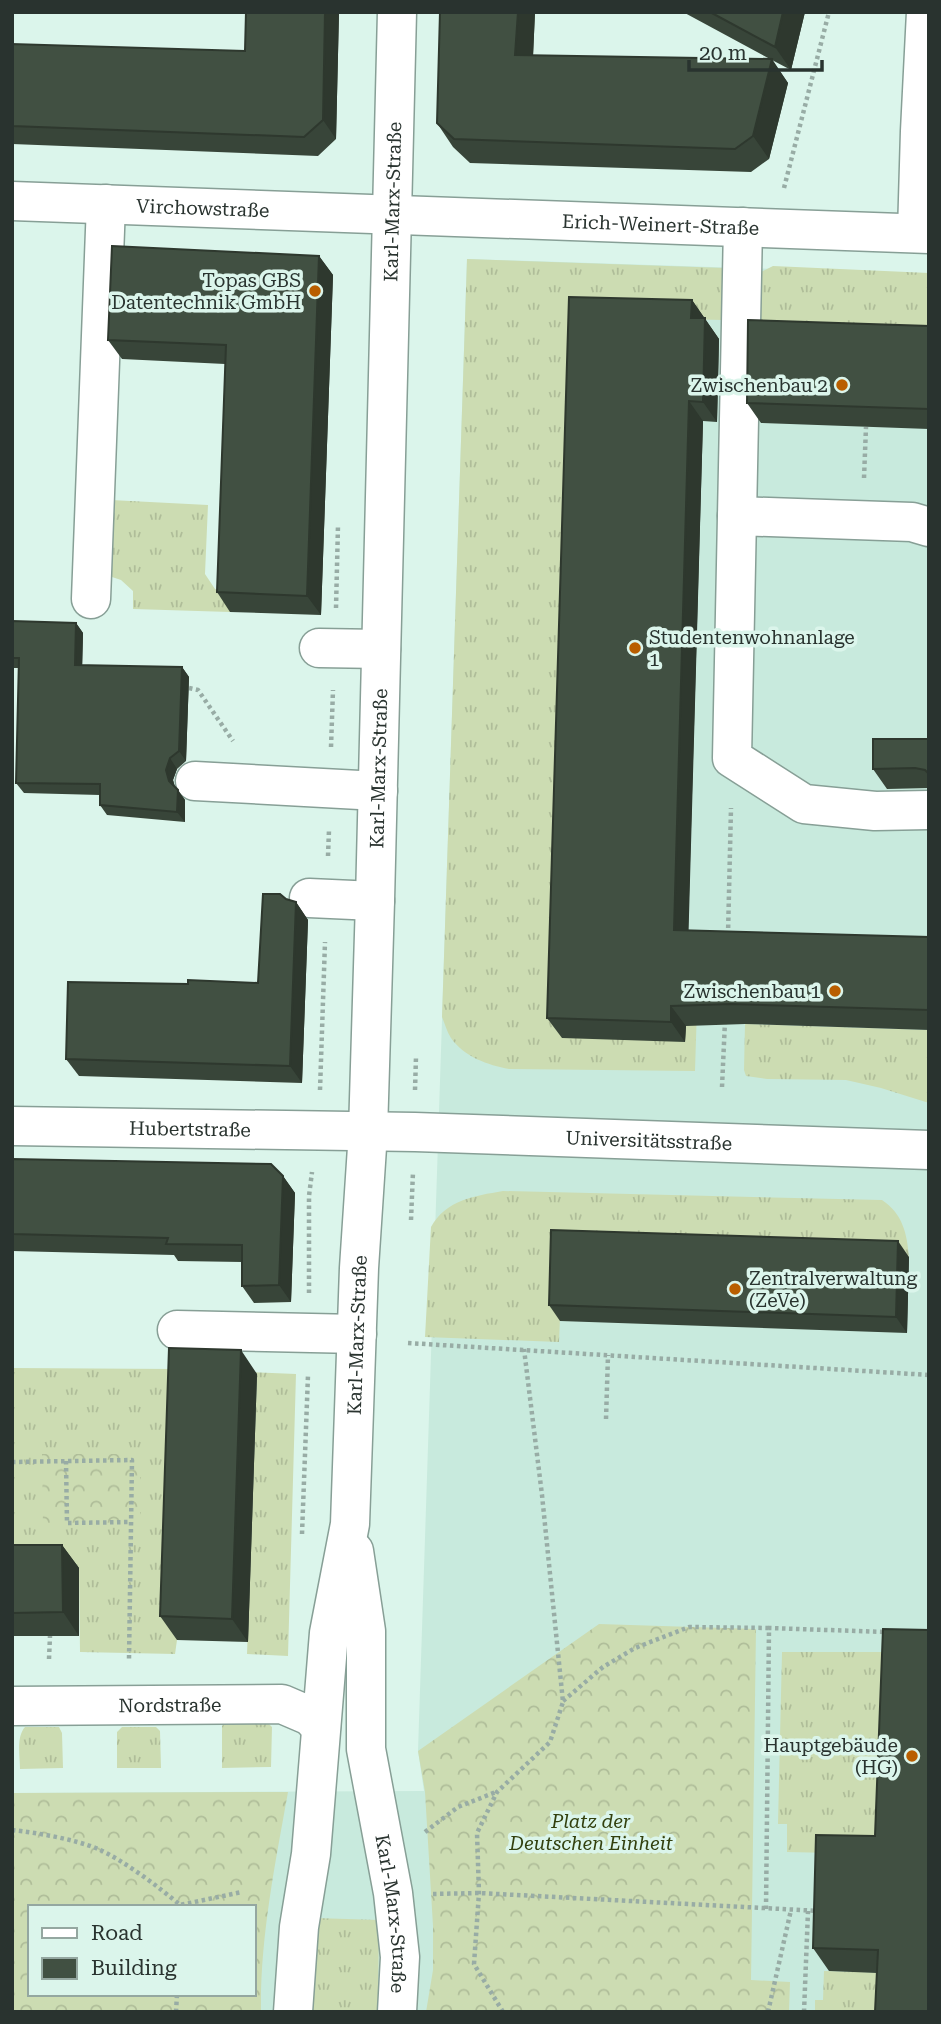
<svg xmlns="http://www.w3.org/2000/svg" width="941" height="2024" viewBox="0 0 941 2024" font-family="'Roboto Serif',serif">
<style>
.built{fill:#c8eadd;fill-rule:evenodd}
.grass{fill:url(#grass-tufts)}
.forest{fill:url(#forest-crowns);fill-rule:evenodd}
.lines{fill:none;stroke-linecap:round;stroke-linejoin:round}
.minor-casing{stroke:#879f96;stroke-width:41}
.path{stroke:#98aca5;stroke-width:4.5;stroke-dasharray:3.5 3.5;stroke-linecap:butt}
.minor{stroke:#fff;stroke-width:38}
.wall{fill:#384539}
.shaded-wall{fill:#2e382e}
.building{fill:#415042;stroke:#2e382e;stroke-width:2}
.poi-dot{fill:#b95e00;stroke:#dbf5eb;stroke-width:2.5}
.labels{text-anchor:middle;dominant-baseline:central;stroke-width:7;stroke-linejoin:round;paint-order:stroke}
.street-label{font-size:19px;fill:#29332f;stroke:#dbf5eb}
.poi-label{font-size:19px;fill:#29332f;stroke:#dbf5eb;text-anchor:end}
.park-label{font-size:19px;font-style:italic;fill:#32400e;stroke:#dbf5eb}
</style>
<defs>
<pattern id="grass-tufts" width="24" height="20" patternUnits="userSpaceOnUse" patternTransform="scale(1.75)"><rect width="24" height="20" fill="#ccdcb2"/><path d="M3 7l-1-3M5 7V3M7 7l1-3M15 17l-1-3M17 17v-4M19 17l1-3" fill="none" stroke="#afbd99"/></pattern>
<pattern id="forest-crowns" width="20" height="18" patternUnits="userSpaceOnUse" patternTransform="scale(1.75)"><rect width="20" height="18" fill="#ccdcb2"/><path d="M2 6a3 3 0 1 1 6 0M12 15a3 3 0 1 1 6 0" fill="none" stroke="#afbd99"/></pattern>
</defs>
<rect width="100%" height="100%" fill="#dbf5eb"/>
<!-- built -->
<path class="built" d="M467,259L929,274V2012H12V1793L424,1791L418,1751ZM30,1907H254V1994H30Z"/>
<!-- grass -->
<path class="grass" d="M467,259L725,268L723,320L583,317L687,976L698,977L695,1071L509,1069C488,1065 464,1057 451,1038C447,1032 445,1024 442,1017Z
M773,266L929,273V346L756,340L759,273Z
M111,500L208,505L205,574L215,589L231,593L230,612L133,609V591L121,580L106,575Z
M745,1024L929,1030V1103L881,1088L846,1080L767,1079L746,1076L744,1070Z
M503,1191L882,1200C903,1214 907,1234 909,1257L563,1246L559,1342L425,1337L431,1227C446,1200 474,1196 503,1191Z
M12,1368L176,1369L296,1374L288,1656L247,1654L257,1374L177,1640L175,1654L80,1652L79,1569H12Z
M782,1652H900L892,1859L832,1853L787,1852V1824H778Z
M227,1720H265L272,1727L271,1767L222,1768V1726Z
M25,1727H59L62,1733L63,1768L20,1769C20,1756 16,1737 25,1727Z
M122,1727H156L160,1731L161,1768H117V1732Z
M315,1918L379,1920L378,2012H308Z
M824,1971L894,1973L893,2012H815V2000H823Z"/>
<!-- forest -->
<path class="forest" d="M42,1454H140V1527L43,1528Z
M599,1624L756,1629L751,1980L790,1982L789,2012H426L433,1970V1926L425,1792L418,1751Z
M288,1792C275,1865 260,1938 261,2012H12V1793ZM30,1907H254V1994H30Z"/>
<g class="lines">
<!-- minor casing -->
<g class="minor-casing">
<g id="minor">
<path id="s1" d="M12,201L929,234"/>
<path d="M917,233L920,131L926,12"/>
<path d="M737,516L743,227"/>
<path d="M929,527L912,522L737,516L732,758L804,804L875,811L929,810"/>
<path d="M91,599L106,204"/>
<path d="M319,648L381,649"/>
<path d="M195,781L378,791"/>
<path d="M309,898L375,901"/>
<path id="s2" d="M12,1126L415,1132L929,1150"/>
<path d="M177,1330L357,1334"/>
<path id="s3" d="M354,1551L366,1631V1749L393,1893L400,1957L397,2012"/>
<path id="s4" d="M12,1706L282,1704L310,1716L321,1727"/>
<path id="s5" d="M293,2012L299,1927L311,1854L329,1633L350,1524L359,1268L368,1132L375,901L397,12"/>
</g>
</g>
<!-- path -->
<path class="path" d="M784,188L829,12
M864,478L866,427
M336,608L338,525
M189,688L198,690L233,741
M331,747L333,690
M328,856L329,830
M728,935L731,808
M722,1087L725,1021
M320,1090L325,942
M415,1090L416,1057
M411,1220L413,1172
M309,1293V1196L312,1172
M408,1343L929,1375
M606,1419L608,1355
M66,1461L67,1523L131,1522
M12,1462L132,1460L129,1659
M302,1534L308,1375
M49,1659L50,1636
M563,1701L603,1667L635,1648L689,1627L769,1628
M12,1830C38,1833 74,1839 98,1849C123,1860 159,1887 180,1905L242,1892
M425,1832L458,1807L496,1792
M433,1894L479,1893L820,1911
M766,1909L769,1628L886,1632
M176,2012L177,1994
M503,2012L474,1964L479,1893L477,1833L497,1792L550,1742L563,1702L542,1495L524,1349
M768,2012L791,1910
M804,2012L808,1911"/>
<!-- minor -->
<use href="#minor" class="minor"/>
</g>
<!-- wall -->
<path class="wall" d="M246,12H339L336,139L318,156L12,144V44L245,51Z
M440,12H535L533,56L770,59L683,12H805L791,70L772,60L788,83L769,159L751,172L470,163L453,147L437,123Z
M319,256L333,275L321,615L230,612L217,592L225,364L122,359L108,340Z
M692,300L719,339L717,422L703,421L688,931L929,937V1030L745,1024L686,1026L685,1042L562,1038L547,1018Z
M929,326V429L761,423L747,403Z
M12,621L76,623L83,633L82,666L182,667L189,677L186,761L177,769L173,780L175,787L185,800V822L107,815L100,805V795L24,793L16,783L19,668H12Z
M929,739V788L887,789L873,769Z
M286,899L296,902L308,920L302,1083L79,1076L66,1059L188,984L258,983Z
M12,1159L283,1176L295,1193L291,1302L254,1303L242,1286V1262L178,1261L174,1255L12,1251Z
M909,1257L907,1333L560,1321L549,1305Z
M257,1374L248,1642L177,1640L160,1616Z
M12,1545H62L79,1568V1636H12Z
M929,1630L877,1973L829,1971L813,1948L875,1836Z"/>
<!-- shaded-wall -->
<path class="shaded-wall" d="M325,12H339L336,139L323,120Z
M518,12H535L532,79L515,55Z
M783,12H805L791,70L775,47Z
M772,59L788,83L769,159L753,136Z
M319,256L333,275L321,615L307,596Z
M692,300L719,339L717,422L703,402L691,318Z
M689,401L703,421L688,951L674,930Z
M76,623L83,633L82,676L75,665Z
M182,667L189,677L186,761L179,751Z
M170,758L177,769L173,780L176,791L169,781L166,770Z
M178,790L185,800V822L177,812Z
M296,902L308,920L302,1083L290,1066Z
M671,1006L686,1026L685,1042L671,1022Z
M283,1176L295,1193L291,1302L279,1285Z
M898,1241L909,1257L907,1333L896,1317Z
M241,1350L257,1374L248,1642L232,1619Z
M62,1545L79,1568V1636L63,1612Z"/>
<!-- building -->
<path class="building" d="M246,12H325L323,120L304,137L12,126V44L245,51Z
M440,12H518L515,55L772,59L753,136L735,149L454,139L437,123Z
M710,12H783L775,47Z
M112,246L319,256L307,596L217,592L226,345L108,340Z
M569,297L692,300L691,318H705L703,402L689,401L674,930L929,937V1010L731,1004L671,1006V1022L547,1018Z
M748,320L929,326V409L747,403Z
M12,621L76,623L75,665L182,667L179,751L170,758L166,770L169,781L178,790L177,812L100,805V784L16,783L19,658H12Z
M873,739H929V774L925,770L915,768L873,769Z
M263,894H280L286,899L296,902L290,1066L66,1059L68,982L188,984V980L258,983Z
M12,1159L271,1164L283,1176L279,1285L242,1286V1245L166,1244L168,1238L12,1234Z
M551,1230L898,1241L896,1317L549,1305Z
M169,1348L241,1350L232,1619L160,1616Z
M12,1545H62L63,1612L12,1613Z
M883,1629L929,1630V2012H875L878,1950L813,1948L816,1835L875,1836Z"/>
<!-- markers -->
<g class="poi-dot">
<circle cx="315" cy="291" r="7"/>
<circle cx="842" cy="385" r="7"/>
<circle cx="635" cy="648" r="7"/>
<circle cx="835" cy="991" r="7"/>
<circle cx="735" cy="1289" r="7"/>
<circle cx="912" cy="1756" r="7"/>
</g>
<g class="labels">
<!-- street labels -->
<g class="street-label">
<text stroke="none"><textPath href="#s5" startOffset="1815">Karl-Marx-Straße</textPath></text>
<text stroke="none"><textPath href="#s1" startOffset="191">Virchowstraße</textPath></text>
<text stroke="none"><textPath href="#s1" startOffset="649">Erich-Weinert-Straße</textPath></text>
<text stroke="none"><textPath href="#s5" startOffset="1248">Karl-Marx-Straße</textPath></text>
<text stroke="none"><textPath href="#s2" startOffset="178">Hubertstraße</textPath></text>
<text stroke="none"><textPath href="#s2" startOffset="637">Universitätsstraße</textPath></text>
<text stroke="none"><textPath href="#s5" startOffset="681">Karl-Marx-Straße</textPath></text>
<text stroke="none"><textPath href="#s4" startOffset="158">Nordstraße</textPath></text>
<text stroke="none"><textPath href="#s3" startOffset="366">Karl-Marx-Straße</textPath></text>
</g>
<!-- poi labels -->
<g class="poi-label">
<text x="301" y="280">Topas GBS<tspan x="301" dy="22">Datentechnik GmbH</tspan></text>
<text x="828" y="385">Zwischenbau 2</text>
<text x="649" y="637" text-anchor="start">Studentenwohnanlage<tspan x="649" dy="22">1</tspan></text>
<text x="821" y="991">Zwischenbau 1</text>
<text x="749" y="1278" text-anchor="start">Zentralverwaltung<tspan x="749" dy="22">(ZeVe)</tspan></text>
<text x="898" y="1745">Hauptgebäude<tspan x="898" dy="22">(HG)</tspan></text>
</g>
<!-- park labels -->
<g class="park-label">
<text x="591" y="1821">Platz der<tspan x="591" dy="22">Deutschen Einheit</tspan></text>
</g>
</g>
<!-- border -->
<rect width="941" height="2024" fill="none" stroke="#29332f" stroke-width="28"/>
<!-- legend -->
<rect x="28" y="1905" width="228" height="91" fill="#dbf5eb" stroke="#94a7a0" stroke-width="2"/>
<rect x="42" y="1928" width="35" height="10" fill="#ffffff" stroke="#94a7a0" stroke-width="2"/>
<text x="91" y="1940" font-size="21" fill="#29332f">Road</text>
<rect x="42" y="1958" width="35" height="21" fill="#415042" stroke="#94a7a0" stroke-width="2"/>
<text x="91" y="1975" font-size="21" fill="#29332f">Building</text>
<!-- scale -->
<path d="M689 60v10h133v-10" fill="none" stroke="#29332f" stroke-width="3.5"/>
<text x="699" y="60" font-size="21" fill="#29332f" stroke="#dbf5eb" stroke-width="5" paint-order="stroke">20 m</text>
</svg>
